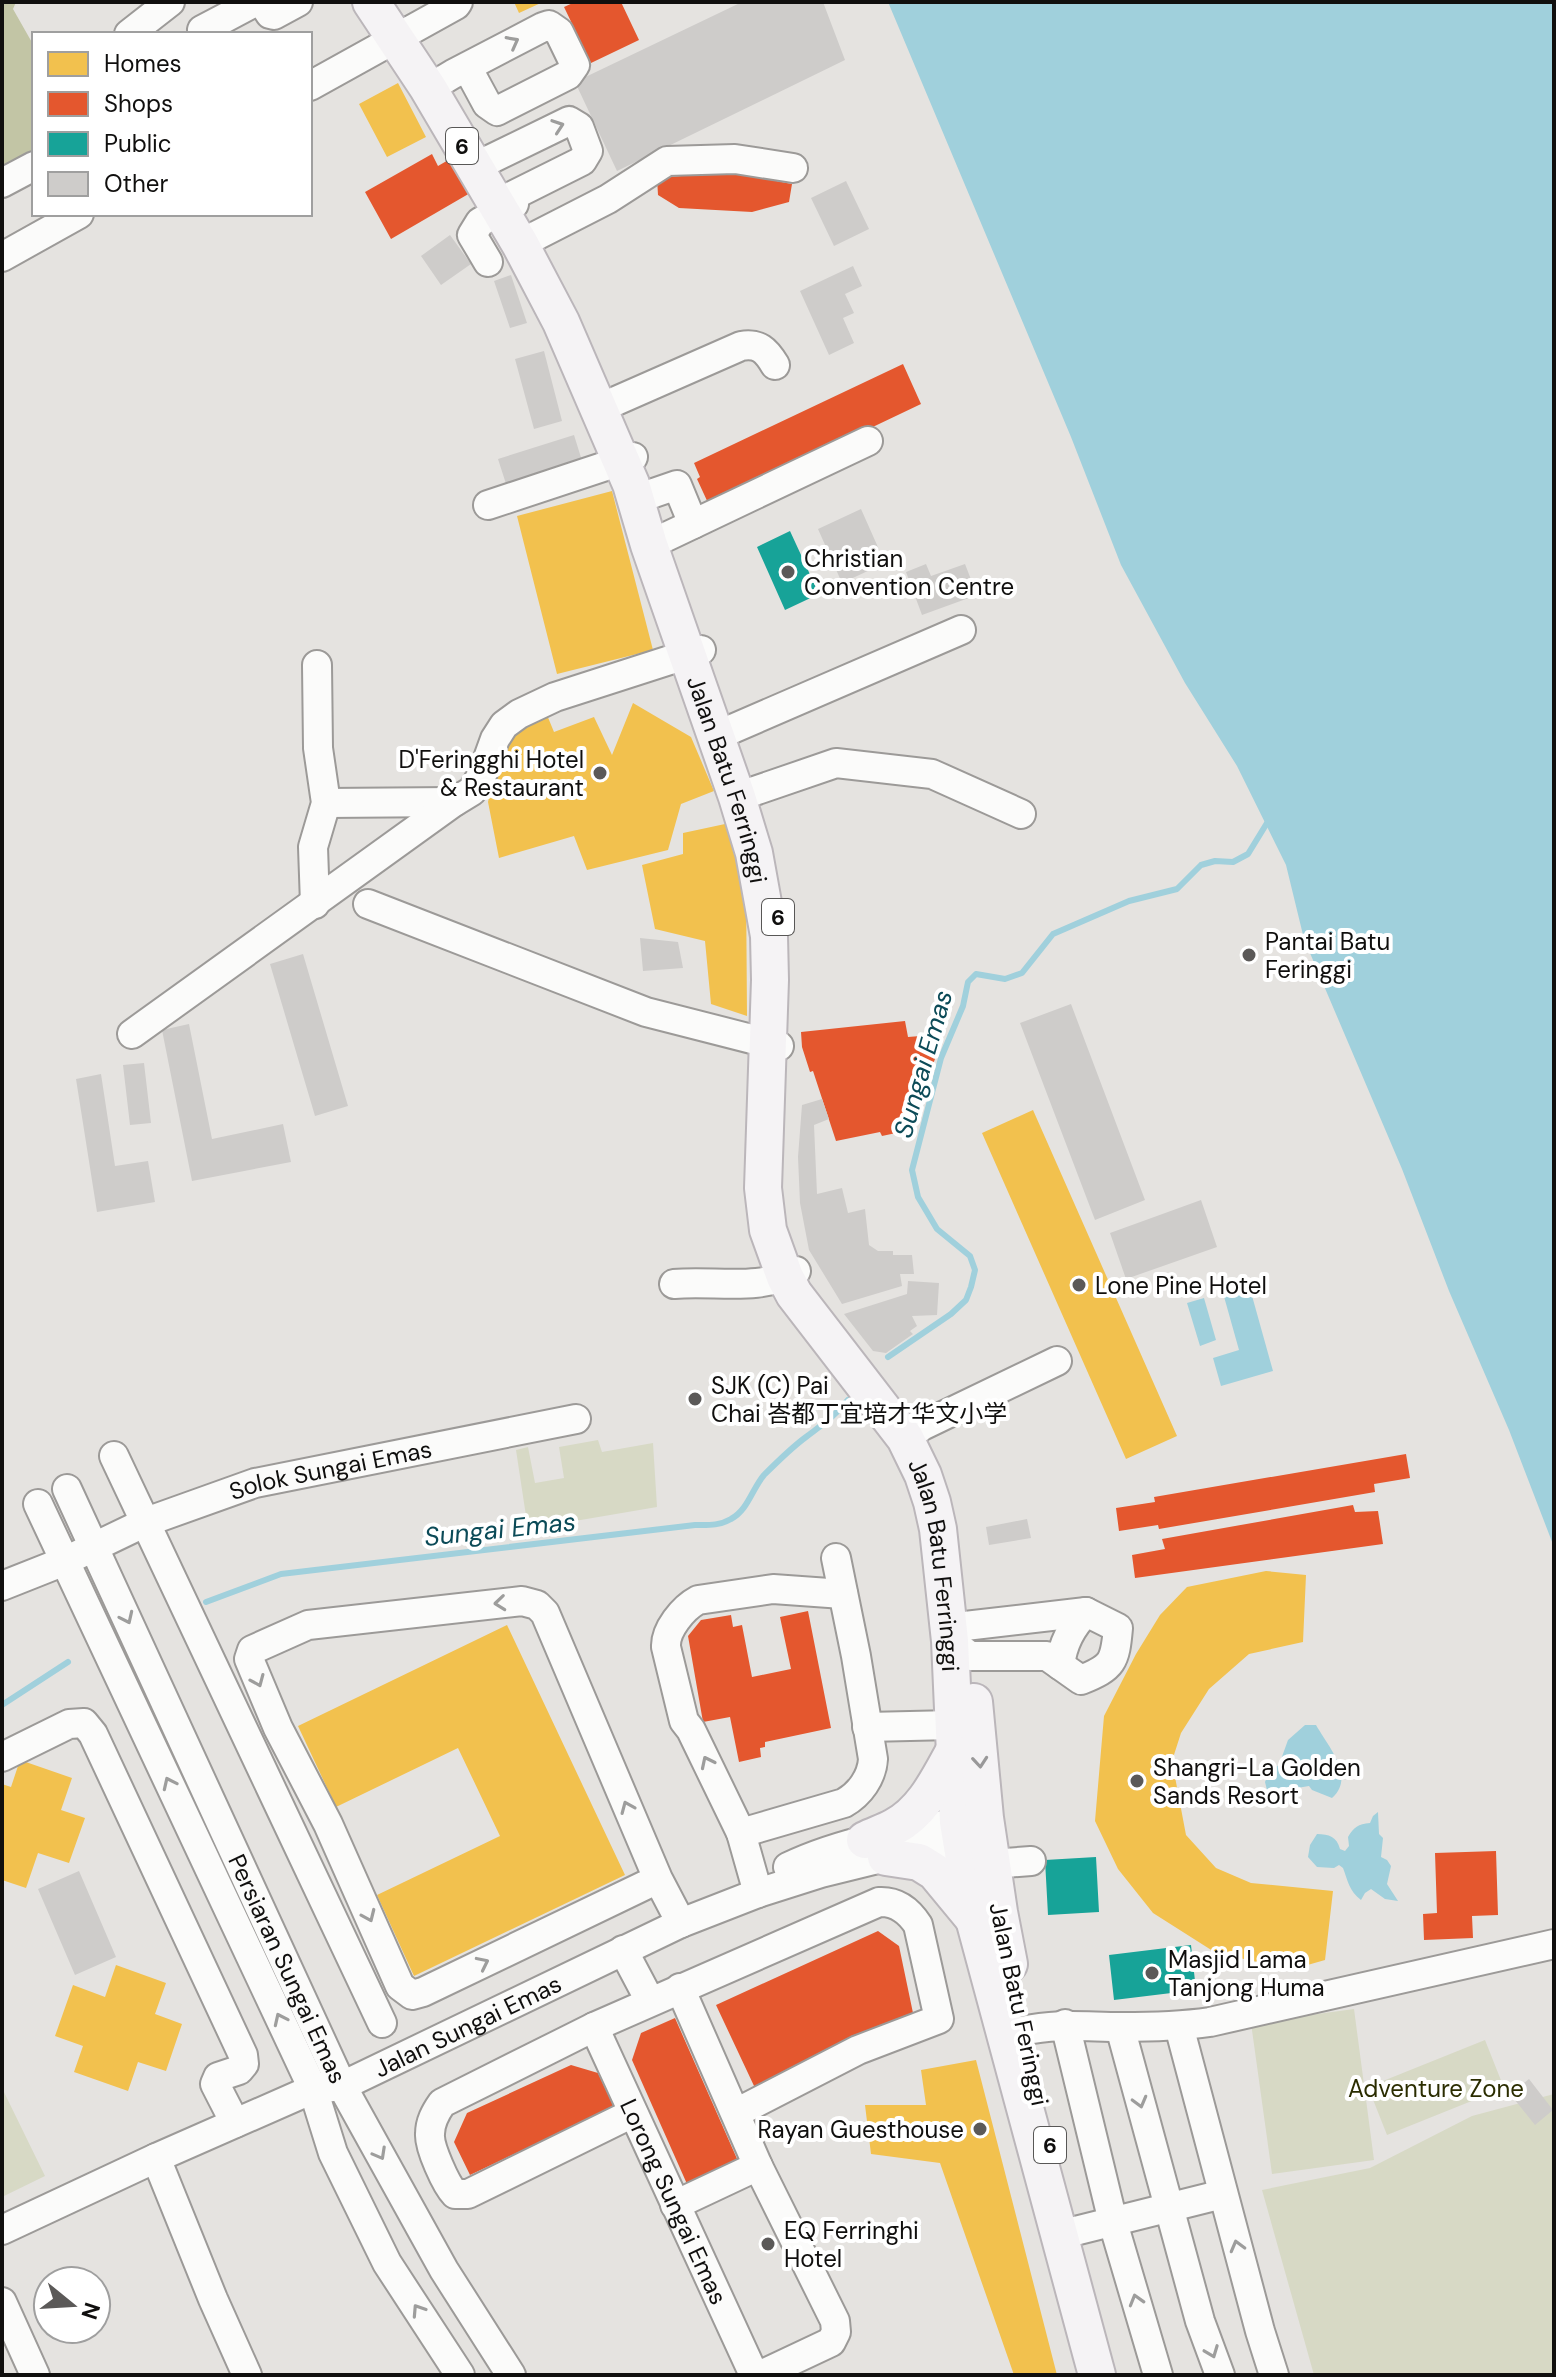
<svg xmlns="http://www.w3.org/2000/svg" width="1556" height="2377" viewBox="0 0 1556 2377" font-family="'DM Sans','Noto Sans SC',sans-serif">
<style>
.green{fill:#d7d9c5}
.forest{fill:#c2c5a5}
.water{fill:#a0d0dc}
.homes{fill:#f2c14e}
.shops{fill:#e4572e}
.public{fill:#17a398}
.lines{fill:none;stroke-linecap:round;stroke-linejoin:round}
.stream{stroke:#a0d0dc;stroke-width:6}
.building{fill:#ceccca}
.minor-casing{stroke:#9c9a98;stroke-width:32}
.major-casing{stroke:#bbb6ba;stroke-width:40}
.minor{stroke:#fbfbfa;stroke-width:28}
.major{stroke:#f5f3f5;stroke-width:36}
.oneway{stroke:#9d9d9c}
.oneway2{stroke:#999899}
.poi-dot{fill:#5b5958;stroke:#fff;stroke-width:3}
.labels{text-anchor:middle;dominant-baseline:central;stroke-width:8;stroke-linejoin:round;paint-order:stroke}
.shield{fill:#fff;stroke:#585756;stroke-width:2}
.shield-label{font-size:22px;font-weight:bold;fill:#100f0e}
.poi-label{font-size:24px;fill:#100f0e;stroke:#fff;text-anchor:start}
.street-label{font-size:24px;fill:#100f0e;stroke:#fff}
.park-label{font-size:24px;fill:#2b2d01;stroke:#fff}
.water-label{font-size:26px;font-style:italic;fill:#0b4a57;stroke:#fff}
</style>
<rect width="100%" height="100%" fill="#e5e3e0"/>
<!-- green -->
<path class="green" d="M598,1440L602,1452L653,1443L657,1507L528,1529L516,1450L528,1447L535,1483L564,1478L559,1447Z
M1354,2009L1374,2160L1272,2174L1251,2023Z
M1485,2040L1504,2088L1387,2135L1368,2087Z
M2,2088L45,2176L2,2197Z
M1554,2094V2375H1314L1262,2190L1370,2168L1472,2116Z"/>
<!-- forest -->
<path class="forest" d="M2,2H16L13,9L34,46V156L2,175Z"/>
<!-- water -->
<path class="water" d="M888,2H1554V1547L1509,1430L1449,1291L1402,1169L1304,939L1286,865L1237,766L1185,683L1121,565L1071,437Z
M1249,1285L1273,1371L1221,1386L1213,1358L1239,1350L1223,1293Z
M1204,1298L1216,1340L1200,1346L1187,1303Z
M1305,1725H1316C1328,1746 1356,1777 1332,1798L1312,1790L1309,1786L1297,1788L1285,1799L1276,1797L1267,1790L1265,1782L1270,1770L1279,1765L1288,1740Z
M1378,1812L1379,1834L1383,1838L1381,1857L1387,1860L1391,1866L1387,1884L1398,1901L1385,1899L1371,1889L1365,1893L1361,1900C1349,1891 1348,1881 1343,1868L1339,1865L1334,1868L1317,1867L1308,1857L1310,1845L1317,1834C1329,1834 1337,1837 1340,1849L1345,1851L1349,1846L1348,1837C1354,1827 1358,1824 1370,1823L1373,1816Z"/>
<!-- homes -->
<path class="homes" d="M514,2H543L519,13Z
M398,83L426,137L387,157L359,104Z
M612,491L653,650L557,674L517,516Z
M633,703L691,737L714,791L681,804L668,850L587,870L574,836L499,858L488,802L503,736L547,715L554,732L594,717L612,755Z
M725,824L746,880L747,1016L711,1004L705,941L655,929L642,865L683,854V833Z
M1033,1110L1177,1436L1126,1459L982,1133Z
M1266,1571L1306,1575L1303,1642L1249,1654L1209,1689L1181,1733L1172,1761L1186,1835L1216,1868L1251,1883L1333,1891L1325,1960L1304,1966L1272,1965L1216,1953L1153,1913L1118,1869L1095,1821L1104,1716L1136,1654L1160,1615L1187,1587Z
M507,1625L625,1875L414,1976L377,1895L500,1836L458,1748L336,1807L298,1726Z
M20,1760L72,1778L61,1810L85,1818L69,1863L38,1853L26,1888L2,1880V1784L11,1787Z
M116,1965L166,1983L155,2014L182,2024L166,2071L138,2062L128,2091L74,2072L83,2046L55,2036L73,1985L105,1997Z
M976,2060L1057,2375H1014L940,2163L871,2154L865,2105H926L921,2070Z"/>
<!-- shops -->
<path class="shops" d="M575,2H621L639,40L591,63L564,7Z
M432,154L438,166L457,155L477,189L391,239L365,192Z
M730,172L792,184L789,202L752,212L679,208L658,195L657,178Z
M903,364L921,404L709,505L697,479L700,477L694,463Z
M905,1021L908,1037L933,1035L936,1056L910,1130L882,1136L880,1132L836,1141L813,1071L810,1072L802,1047L801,1032Z
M1406,1454L1410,1478L1374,1484L1375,1492L1159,1529L1158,1525L1119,1531L1116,1508L1155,1502L1154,1497Z
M1353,1505L1355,1512L1378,1511L1383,1544L1135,1578L1132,1555L1165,1549L1162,1539Z
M808,1611L831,1728L765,1742V1747L760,1748L761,1757L739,1762L730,1717L703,1722L688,1636L701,1620L731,1615L733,1627L742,1625L752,1677L791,1669L780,1617Z
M1496,1851L1498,1915L1472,1916L1473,1938L1424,1940L1423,1914L1437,1913L1435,1853Z
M878,1931L899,1946L913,2013L755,2088L716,2005Z
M675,2018L738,2161L687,2184L632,2060L641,2033Z
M571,2065L598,2073L614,2107L470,2175L454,2142L467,2113Z"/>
<!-- public -->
<path class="public" d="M790,531L819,594L785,610L757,547Z
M1096,1857L1099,1912L1048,1915L1045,1860Z
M1191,1945L1196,1990L1114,2000L1109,1955Z"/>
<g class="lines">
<!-- stream -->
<path class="stream" d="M888,1357L951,1314L966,1300L971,1287L975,1270L970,1256L937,1229L918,1197L912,1170L941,1058L963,1006L968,982L976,974L1005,979L1022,973L1053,934L1129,901L1177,889L1201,865L1215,861L1233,862L1248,854L1267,823
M206,1602L281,1574L695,1525C708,1525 719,1526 731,1519C748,1510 752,1489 764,1475C777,1462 791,1448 806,1437C823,1424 834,1417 848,1400
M2,1705L68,1662"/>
</g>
<!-- building -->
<path class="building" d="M742,2H823L845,60L617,171L575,82Z
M846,181L869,229L834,246L811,198Z
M450,235L471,264L441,285L421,256Z
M853,266L862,286L845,294L854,313L843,318L854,343L829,355L800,291Z
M511,275L527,323L510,328L494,281Z
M544,351L562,421L534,429L515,359Z
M574,435L583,464L507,487L498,459Z
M861,509L885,563L842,583L818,529Z
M926,564L931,576L965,564L977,595L922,615L906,572Z
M640,938L678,942L683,968L643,971Z
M303,954L348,1106L315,1116L270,964Z
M1071,1004L1145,1200L1095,1220L1020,1023Z
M189,1024L212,1139L283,1124L291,1162L192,1181L162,1030Z
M144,1063L151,1123L130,1125L123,1065Z
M101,1074L115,1166L148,1161L155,1202L97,1212L76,1079Z
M822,1099L829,1119L814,1125L817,1194L842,1188L848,1213L865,1209L869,1245L878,1251H893V1255H912L914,1274H900L902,1286L842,1304L809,1250L800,1203L798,1157L802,1105Z
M1201,1200L1217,1247L1126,1279L1110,1233Z
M908,1281L939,1283L937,1315L912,1316L917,1326L910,1331L913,1334L886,1353L873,1351L844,1314L907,1294Z
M1027,1519L1031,1538L989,1545L986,1527Z
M79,1871L116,1957L75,1975L38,1889Z
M1529,2079L1553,2110L1535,2125L1510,2094Z"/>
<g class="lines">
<!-- minor casing -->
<g class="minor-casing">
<g id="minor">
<path d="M262,2L270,14L274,15L298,2"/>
<path d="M202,30L255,2"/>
<path d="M129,34L170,2"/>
<path d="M443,80L453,74L543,27L549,25L559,32L575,65L568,75L497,111L487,104L467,67"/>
<path d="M310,86L456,5L458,2"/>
<path d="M489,160L569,121L579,127L588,151L582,161L496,204"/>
<path d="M2,183L34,166"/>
<path d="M520,244L608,199L667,161L735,159L793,168"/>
<path d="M2,257L79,214"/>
<path d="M488,262L472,235L480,222L514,204"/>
<path d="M600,408L741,346C759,343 766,350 775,365"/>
<path d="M648,495L677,485L693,524"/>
<path d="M488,505L633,457"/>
<path d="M649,545L868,441"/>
<path d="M716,736L961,630"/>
<path d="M737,797L836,763L932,774L1021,814"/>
<path d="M326,803L454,802"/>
<path d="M315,904L313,847L326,803L318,748L317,665"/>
<path d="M368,904L646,1012L779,1046"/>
<path d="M132,1034L454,802L472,791L482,775L495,739L504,725L519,714L555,697L701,650"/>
<path d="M674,1284C714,1280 760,1292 796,1271"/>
<path d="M905,1438L922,1426L1057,1361"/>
<path d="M114,1456L382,2023"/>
<path id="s1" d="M67,1489L342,2086L444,2270L511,2375"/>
<path d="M38,1504L313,2089L333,2153L387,2263L460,2375"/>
<path id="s2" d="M2,1586L65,1561L146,1522L255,1483L576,1419"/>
<path d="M1086,1612L1118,1628C1115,1662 1113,1667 1081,1680L1047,1656H970L950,1641L965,1626Z"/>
<path d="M1060,1665C1063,1643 1071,1628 1086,1612"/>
<path d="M867,1727L953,1725"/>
<path d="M2,1757L69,1724L84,1723L93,1734L243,2055L244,2064L239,2070L218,2077L215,2084L235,2123"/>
<path d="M741,1833L844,1803C860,1794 872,1777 873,1759L856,1656L836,1558"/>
<path d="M992,1864L1031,1861"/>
<path d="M788,1867C847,1839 912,1830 976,1820"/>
<path d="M658,1879L423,1992L412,1995L400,1986L328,1824L278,1728L249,1659L252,1650L308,1625L522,1601L537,1605L545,1613L658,1879L681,1923"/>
<path d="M758,1893L741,1833L691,1730L684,1721L666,1647C665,1630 683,1608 698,1600L773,1589L843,1594"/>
<path d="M623,1950L650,2001"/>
<path d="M680,1988L758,2166L835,2321L836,2332L831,2342L761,2375"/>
<path d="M1065,2024L1114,2226L1158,2375"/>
<path d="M1179,2026L1260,2331L1274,2375"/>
<path id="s3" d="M594,2027L754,2375"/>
<path d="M1120,2027L1200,2321L1220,2375"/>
<path d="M1022,2031C1058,2023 1086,2027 1122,2027C1152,2027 1181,2026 1210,2022L1554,1944"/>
<path d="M633,2113L468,2194H455C446,2185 429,2147 430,2134C430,2122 435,2113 442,2103L594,2027L879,1902C897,1901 909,1911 918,1925L939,2019L858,2050L736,2113"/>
<path d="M156,2158L213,2299L247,2375"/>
<path d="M675,2205L758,2166"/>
<path id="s4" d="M2,2230L156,2158L313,2089L342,2086L681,1923L758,1893L821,1873L886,1857L979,1842"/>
<path d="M1071,2232L1223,2194"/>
<path d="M2,2302L35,2375"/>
</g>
</g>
<!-- major casing -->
<g class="major-casing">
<g id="major">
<path id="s5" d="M371,2L428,88L520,244L561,322L631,484L649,545L737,797L754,853L769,936L770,980L763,1188L768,1230L785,1277L794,1294L905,1438L923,1475L932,1502L938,1529L950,1641L958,1822L974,1919L1097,2375"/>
<path d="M974,1702L985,1818L999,1912L1009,1964"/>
<path d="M865,1840C875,1835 885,1832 894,1827C923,1812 938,1780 953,1753"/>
<path d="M886,1857L919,1862L935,1872L973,1918"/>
</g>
</g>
<!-- minor -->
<use href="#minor" class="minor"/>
<!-- major -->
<use href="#major" class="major"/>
</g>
<!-- one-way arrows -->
<defs><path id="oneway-chevron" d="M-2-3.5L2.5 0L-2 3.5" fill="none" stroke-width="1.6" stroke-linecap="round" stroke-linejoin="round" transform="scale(2)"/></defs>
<g class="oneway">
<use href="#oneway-chevron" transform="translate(513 42) rotate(-28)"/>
<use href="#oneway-chevron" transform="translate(558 126) rotate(-19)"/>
<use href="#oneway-chevron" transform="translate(500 1603) rotate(174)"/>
<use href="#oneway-chevron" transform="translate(127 1618) rotate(65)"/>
<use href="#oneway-chevron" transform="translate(258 1681) rotate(67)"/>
<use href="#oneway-chevron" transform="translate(707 1762) rotate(-116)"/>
<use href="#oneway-chevron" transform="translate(169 1783) rotate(-115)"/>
<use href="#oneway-chevron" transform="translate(627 1807) rotate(-113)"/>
<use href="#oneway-chevron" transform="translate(369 1916) rotate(66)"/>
<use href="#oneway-chevron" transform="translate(483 1963) rotate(-26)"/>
<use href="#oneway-chevron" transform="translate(280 2019) rotate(-115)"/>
<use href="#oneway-chevron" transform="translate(1140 2102) rotate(75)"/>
<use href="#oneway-chevron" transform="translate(380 2154) rotate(61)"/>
<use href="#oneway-chevron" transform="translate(1237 2246) rotate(-105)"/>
<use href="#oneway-chevron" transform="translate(1136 2300) rotate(-106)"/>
<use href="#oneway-chevron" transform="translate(418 2310) rotate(-123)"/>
<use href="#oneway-chevron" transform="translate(1212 2352) rotate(69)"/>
</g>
<use class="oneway2" href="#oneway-chevron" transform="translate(980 1762) rotate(85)"/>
<!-- markers -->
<g class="poi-dot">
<circle cx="788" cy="572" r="8"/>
<circle cx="600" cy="773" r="8"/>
<circle cx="1249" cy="955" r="8"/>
<circle cx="1079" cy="1285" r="8"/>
<circle cx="695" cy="1399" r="8"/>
<circle cx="1137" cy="1781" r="8"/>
<circle cx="1152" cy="1973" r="8"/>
<circle cx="980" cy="2129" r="8"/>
<circle cx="768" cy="2244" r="8"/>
</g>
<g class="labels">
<!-- shield labels -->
<g class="shield">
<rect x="446" y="128" width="32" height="36" rx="6"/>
<rect x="762" y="899" width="32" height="36" rx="6"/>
<rect x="1034" y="2127" width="32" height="36" rx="6"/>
</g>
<g class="shield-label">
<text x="462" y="146">6</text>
<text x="778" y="917">6</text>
<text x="1050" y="2145">6</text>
</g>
<!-- poi labels -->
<g class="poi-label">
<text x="804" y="558">Christian<tspan x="804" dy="28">Convention Centre</tspan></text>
<text x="584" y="759" text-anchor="end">D'Feringghi Hotel<tspan x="584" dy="28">&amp; Restaurant</tspan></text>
<text x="1265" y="941">Pantai Batu<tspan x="1265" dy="28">Feringgi</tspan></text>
<text x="1095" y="1285">Lone Pine Hotel</text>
<text x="711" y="1385">SJK (C) Pai<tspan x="711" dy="28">Chai 峇都丁宜培才华文小学</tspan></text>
<text x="1153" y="1767">Shangri-La Golden<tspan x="1153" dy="28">Sands Resort</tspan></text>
<text x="1168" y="1959">Masjid Lama<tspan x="1168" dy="28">Tanjong Huma</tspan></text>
<text x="964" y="2129" text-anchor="end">Rayan Guesthouse</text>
<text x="784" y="2230">EQ Ferringhi<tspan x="784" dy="28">Hotel</tspan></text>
</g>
<!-- street labels -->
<g class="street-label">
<text stroke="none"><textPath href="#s5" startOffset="860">Jalan Batu Ferringgi</textPath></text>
<text stroke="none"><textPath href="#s2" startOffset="350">Solok Sungai Emas</textPath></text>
<text stroke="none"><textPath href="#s5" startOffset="1700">Jalan Batu Ferringgi</textPath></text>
<text stroke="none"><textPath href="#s1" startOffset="528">Persiaran Sungai Emas</textPath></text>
<text transform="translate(1019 2004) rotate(78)">Jalan Batu Feringgi</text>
<text stroke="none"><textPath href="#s4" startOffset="510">Jalan Sungai Emas</textPath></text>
<text stroke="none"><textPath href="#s3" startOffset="192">Lorong Sungai Emas</textPath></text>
</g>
<!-- park labels -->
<g class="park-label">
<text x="1436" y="2088">Adventure Zone</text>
</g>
<!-- water labels -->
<g class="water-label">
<text transform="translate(923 1064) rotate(-74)">Sungai Emas</text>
<text transform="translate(500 1529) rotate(-6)">Sungai Emas</text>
</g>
</g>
<!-- border -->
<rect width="1556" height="2377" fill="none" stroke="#100f0e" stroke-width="8"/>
<!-- legend -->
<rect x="32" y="32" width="280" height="184" fill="#ffffff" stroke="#9f9f9f" stroke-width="2"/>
<rect x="48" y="52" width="40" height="24" fill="#f2c14e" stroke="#9f9f9f" stroke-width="2"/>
<text x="104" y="72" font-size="24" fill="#100f0e">Homes</text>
<rect x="48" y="92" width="40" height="24" fill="#e4572e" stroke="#9f9f9f" stroke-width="2"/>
<text x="104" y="112" font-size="24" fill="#100f0e">Shops</text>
<rect x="48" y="132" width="40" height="24" fill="#17a398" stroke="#9f9f9f" stroke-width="2"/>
<text x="104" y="152" font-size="24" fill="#100f0e">Public</text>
<rect x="48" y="172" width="40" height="24" fill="#ceccca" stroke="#9f9f9f" stroke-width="2"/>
<text x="104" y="192" font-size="24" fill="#100f0e">Other</text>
<!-- north arrow -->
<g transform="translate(72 2305) rotate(108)"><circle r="38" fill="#ffffff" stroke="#9f9f9f" stroke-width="2"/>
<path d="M0-6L14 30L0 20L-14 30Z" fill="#5b5958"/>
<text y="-12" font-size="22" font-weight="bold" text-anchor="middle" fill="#100f0e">N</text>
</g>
</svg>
